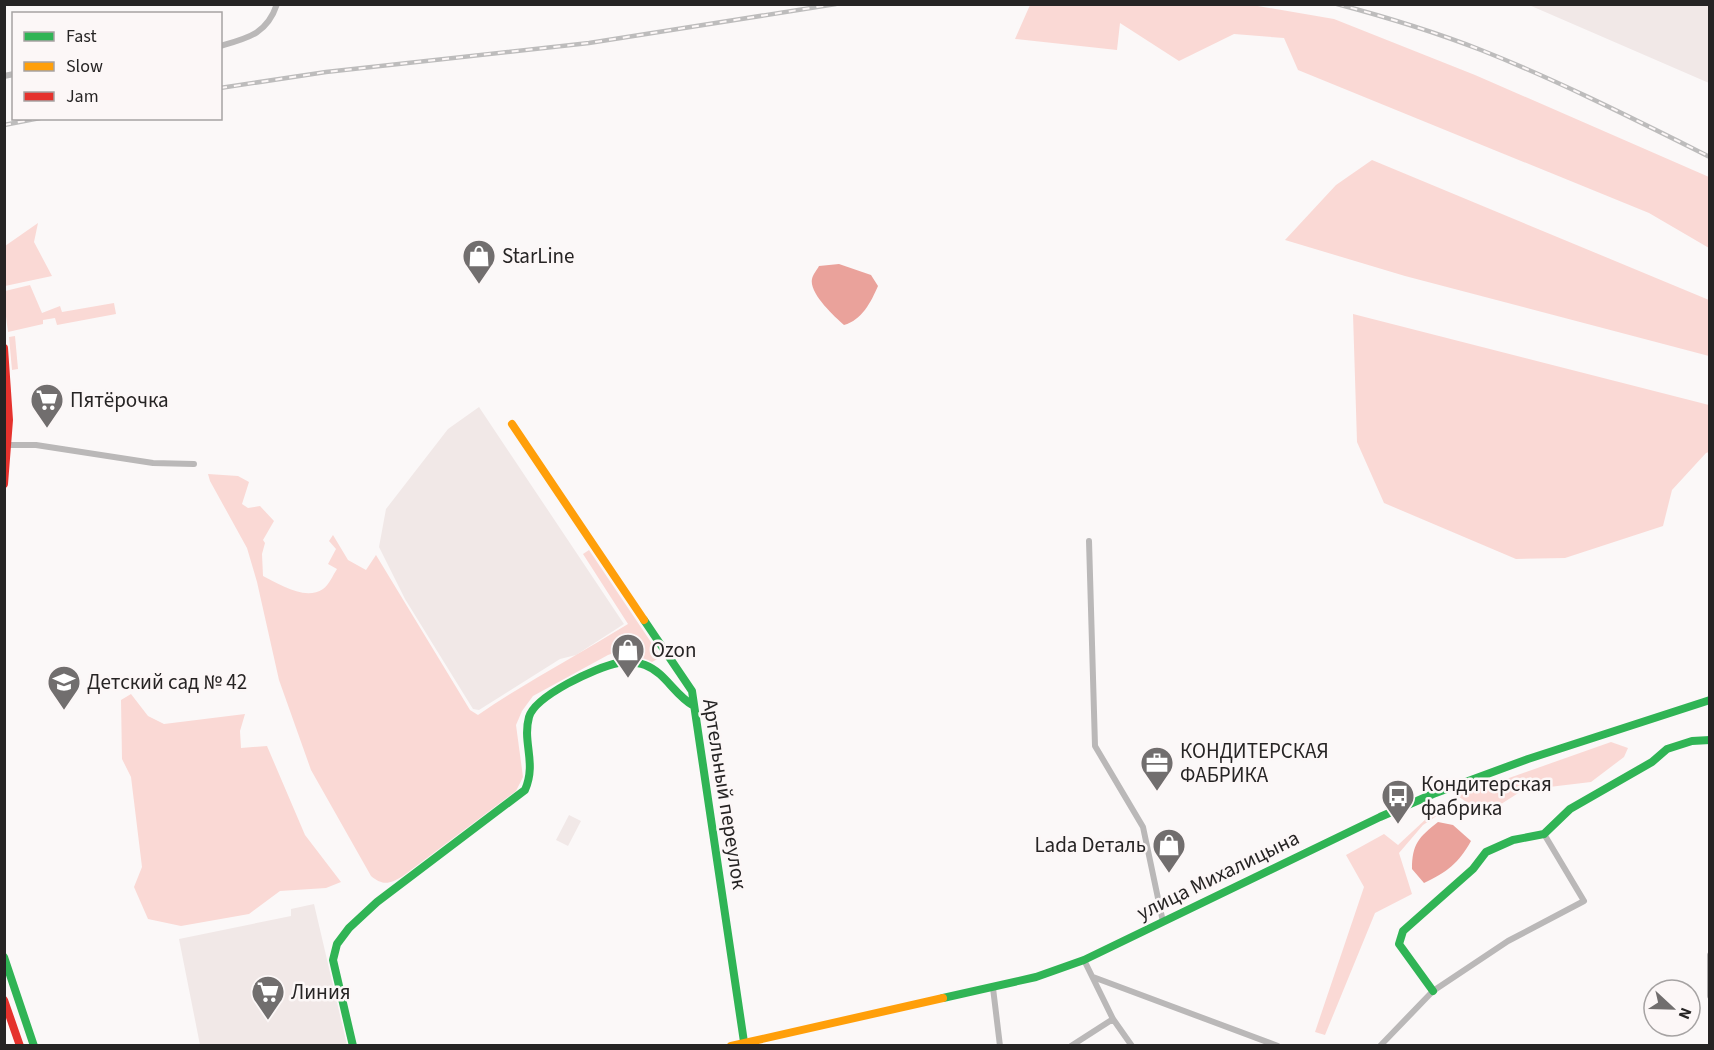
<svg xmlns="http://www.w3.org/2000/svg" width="1714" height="1050" viewBox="0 0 1714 1050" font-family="'Source Sans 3',sans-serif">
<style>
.built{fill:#f1e8e7}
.green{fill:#fad9d5}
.water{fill:#eaa29b}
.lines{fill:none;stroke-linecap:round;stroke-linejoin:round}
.street{stroke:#bab8b8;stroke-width:6}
.fast{stroke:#30b455;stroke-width:8}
.slow{stroke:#ff9f0a;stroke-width:8}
.jam{stroke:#e5322d;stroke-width:8}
.rail-casing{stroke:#bdbcbc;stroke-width:4.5}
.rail{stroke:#fcf7f7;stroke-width:2;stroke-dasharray:7;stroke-linecap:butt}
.labels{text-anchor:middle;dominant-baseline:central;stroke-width:5;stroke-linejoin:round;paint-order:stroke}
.poi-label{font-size:21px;fill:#262424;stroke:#fcf7f7;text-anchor:start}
.street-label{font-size:21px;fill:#262424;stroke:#fcf7f7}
</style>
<rect width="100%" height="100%" fill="#fbf8f8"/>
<!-- built -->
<path class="built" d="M1529,5H1709V83Z
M479,407L624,624L576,655L560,659L479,710L473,709L405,599L379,547L386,509L448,429Z
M569,815L581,821L568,846L556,840Z
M314,904L347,1045H200L179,939L291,916V909Z"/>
<!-- green -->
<path class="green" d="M1030,5H1252L1334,19L1475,75L1709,177V248L1649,213L1298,70L1284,38L1234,34L1179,61L1120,23L1117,50L1015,39Z
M1372,160L1709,300V356L1405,276L1285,240L1336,185Z
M38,223L34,242L52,276L5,286V246Z
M30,285L42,313L60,306L62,312L114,303L116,314L57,325L55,318L43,320V324L8,332L5,309V291Z
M1353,314L1709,405V452L1706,453L1672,490L1663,526L1565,558L1516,559L1384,503L1357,442Z
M15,336L18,369L12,370L9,337Z
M208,474L238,476L249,482L242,504L248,508L260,506L274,521L263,540L265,543L262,554L263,576C279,584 305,601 323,589C329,585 333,575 337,569L328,564L336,549L329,541L333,535L348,560L366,570L376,555L470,710L478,715C526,682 578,655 628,624L583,554L589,550L661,657L652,662C636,655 625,649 608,655L533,696L522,711L516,725L523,777L516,791L403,876C390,884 383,886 371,876L311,770L279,680L257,582L247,548L210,481Z
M131,694L148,716L164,724L245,714L240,731L241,748L267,746L305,835L341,882L326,888L280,891L249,914L181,926L148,919L134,887L142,867L131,777L122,759L121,700Z
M1611,742L1628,748L1624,757L1591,782L1523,790L1484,815L1458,796Z
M1438,815L1423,825L1399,853L1412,894L1375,913L1325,1035L1315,1032L1364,887L1346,855L1384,834L1398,845L1427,818Z"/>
<!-- water -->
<path class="water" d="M839,264L871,275L878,286C871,302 862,320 844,325C834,316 809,293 812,279C813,274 817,270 819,266Z
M1438,822L1453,825L1471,841C1458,864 1447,872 1424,883L1412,869C1412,844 1419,837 1438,822Z"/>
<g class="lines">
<!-- street -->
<path class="street" d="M220,46C248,38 267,34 277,4
M4,76L14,74
M8,445H36L153,463L194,464
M1089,541L1095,746L1143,827L1163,922
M1710,955V996
M1084,960L1113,1019L1132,1046
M1093,977L1278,1046
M993,988L1000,1046
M1071,1046L1113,1019
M1380,1046L1433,991L1508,941L1584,901L1544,834"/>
<!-- fast -->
<path class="fast" d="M644,620L692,691L744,1042
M4,957L34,1046
M1433,991L1399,944L1403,931L1473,869L1486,852L1513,840L1544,834L1570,809L1652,762L1667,749L1692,741L1710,740
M943,998L1036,977L1084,960L1380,817L1433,794L1528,759L1710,700
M353,1046L333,960L337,944L349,928L377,902L525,790C537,762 522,743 529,717C535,696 596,667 618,663C627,662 637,662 645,665C666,673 674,695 694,706"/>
<!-- slow -->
<path class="slow" d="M512,424L644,620
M731,1046L943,998"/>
<!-- jam -->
<path class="jam" d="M4,348L9,420L4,484
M4,1000L20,1046"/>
<!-- rail casing -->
<g class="rail-casing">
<path id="rail" d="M1337,4C1386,17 1435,32 1481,50C1559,81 1634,119 1710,157
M220,88L326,72L589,43L836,4
M4,125L40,118"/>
</g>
<!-- rail -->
<use href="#rail" class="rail"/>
</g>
<!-- icons -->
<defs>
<g id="shop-pin" transform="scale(1.725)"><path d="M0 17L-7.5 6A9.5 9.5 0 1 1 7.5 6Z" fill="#716e6e" stroke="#fcf7f7"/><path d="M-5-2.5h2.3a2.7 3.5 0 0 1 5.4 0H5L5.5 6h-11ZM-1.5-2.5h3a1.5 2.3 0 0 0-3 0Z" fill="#fff"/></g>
<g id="supermarket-pin" transform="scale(1.725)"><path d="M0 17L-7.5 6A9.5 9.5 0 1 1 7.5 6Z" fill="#716e6e" stroke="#fcf7f7"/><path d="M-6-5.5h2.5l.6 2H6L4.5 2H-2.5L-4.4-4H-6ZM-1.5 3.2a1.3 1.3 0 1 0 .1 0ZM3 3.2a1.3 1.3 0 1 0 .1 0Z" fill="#fff"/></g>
<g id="school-pin" transform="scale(1.725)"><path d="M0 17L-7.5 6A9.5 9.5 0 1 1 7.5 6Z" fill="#716e6e" stroke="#fcf7f7"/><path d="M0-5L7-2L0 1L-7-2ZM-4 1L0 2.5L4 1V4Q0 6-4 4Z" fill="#fff"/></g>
<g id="office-pin" transform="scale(1.725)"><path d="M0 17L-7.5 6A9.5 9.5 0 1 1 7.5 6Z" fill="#716e6e" stroke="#fcf7f7"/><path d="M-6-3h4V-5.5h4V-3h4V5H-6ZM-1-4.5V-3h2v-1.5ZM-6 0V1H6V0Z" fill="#fff"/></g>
<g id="bus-pin" transform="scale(1.725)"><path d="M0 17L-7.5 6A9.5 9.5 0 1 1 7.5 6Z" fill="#716e6e" stroke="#fcf7f7"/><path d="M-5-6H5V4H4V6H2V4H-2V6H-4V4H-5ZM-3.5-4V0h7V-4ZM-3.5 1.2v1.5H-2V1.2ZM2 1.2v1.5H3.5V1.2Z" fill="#fff"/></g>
</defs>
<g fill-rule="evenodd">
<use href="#shop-pin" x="479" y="256"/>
<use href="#supermarket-pin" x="47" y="400"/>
<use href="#shop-pin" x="628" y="650"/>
<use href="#school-pin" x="64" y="682"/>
<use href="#office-pin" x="1157" y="763"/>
<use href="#bus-pin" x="1398" y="796"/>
<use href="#shop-pin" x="1169" y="845"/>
<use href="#supermarket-pin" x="268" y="992"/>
</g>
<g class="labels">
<!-- poi labels -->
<g class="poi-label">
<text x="502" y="256">StarLine</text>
<text x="70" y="400">Пятёрочка</text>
<text x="651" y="650">Ozon</text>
<text x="87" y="682">Детский сад № 42</text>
<text x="1180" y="751">КОНДИТЕРСКАЯ<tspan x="1180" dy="24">ФАБРИКА</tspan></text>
<text x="1421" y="784">Кондитерская<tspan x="1421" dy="24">фабрика</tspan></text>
<text x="1146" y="845" text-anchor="end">Lada Dеталь</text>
<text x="291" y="992">Линия</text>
</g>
<!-- street labels -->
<g class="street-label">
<text transform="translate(725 794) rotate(81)">Артельный переулок</text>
<text transform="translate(1218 875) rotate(-26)">улица Михалицына</text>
</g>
</g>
<!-- border -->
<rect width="1714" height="1050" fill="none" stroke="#262424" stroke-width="12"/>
<!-- legend -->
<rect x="12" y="12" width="210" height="108" fill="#fcf7f7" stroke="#a6a3a3" stroke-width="1.5"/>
<rect x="24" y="32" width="30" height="9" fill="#30b455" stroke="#a6a3a3" stroke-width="1.5"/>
<text x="66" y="42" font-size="18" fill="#262424">Fast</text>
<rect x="24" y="62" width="30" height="9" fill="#ff9f0a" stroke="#a6a3a3" stroke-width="1.5"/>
<text x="66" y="72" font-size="18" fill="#262424">Slow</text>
<rect x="24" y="92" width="30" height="9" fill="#e5322d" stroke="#a6a3a3" stroke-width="1.5"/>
<text x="66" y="102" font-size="18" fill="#262424">Jam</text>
<!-- north arrow -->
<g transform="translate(1672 1008) rotate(112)"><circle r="28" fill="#fcf7f7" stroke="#a6a3a3" stroke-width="1.5"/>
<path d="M0-4.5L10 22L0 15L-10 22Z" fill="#716e6e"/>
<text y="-9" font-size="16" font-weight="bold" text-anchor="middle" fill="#262424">N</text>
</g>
</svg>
